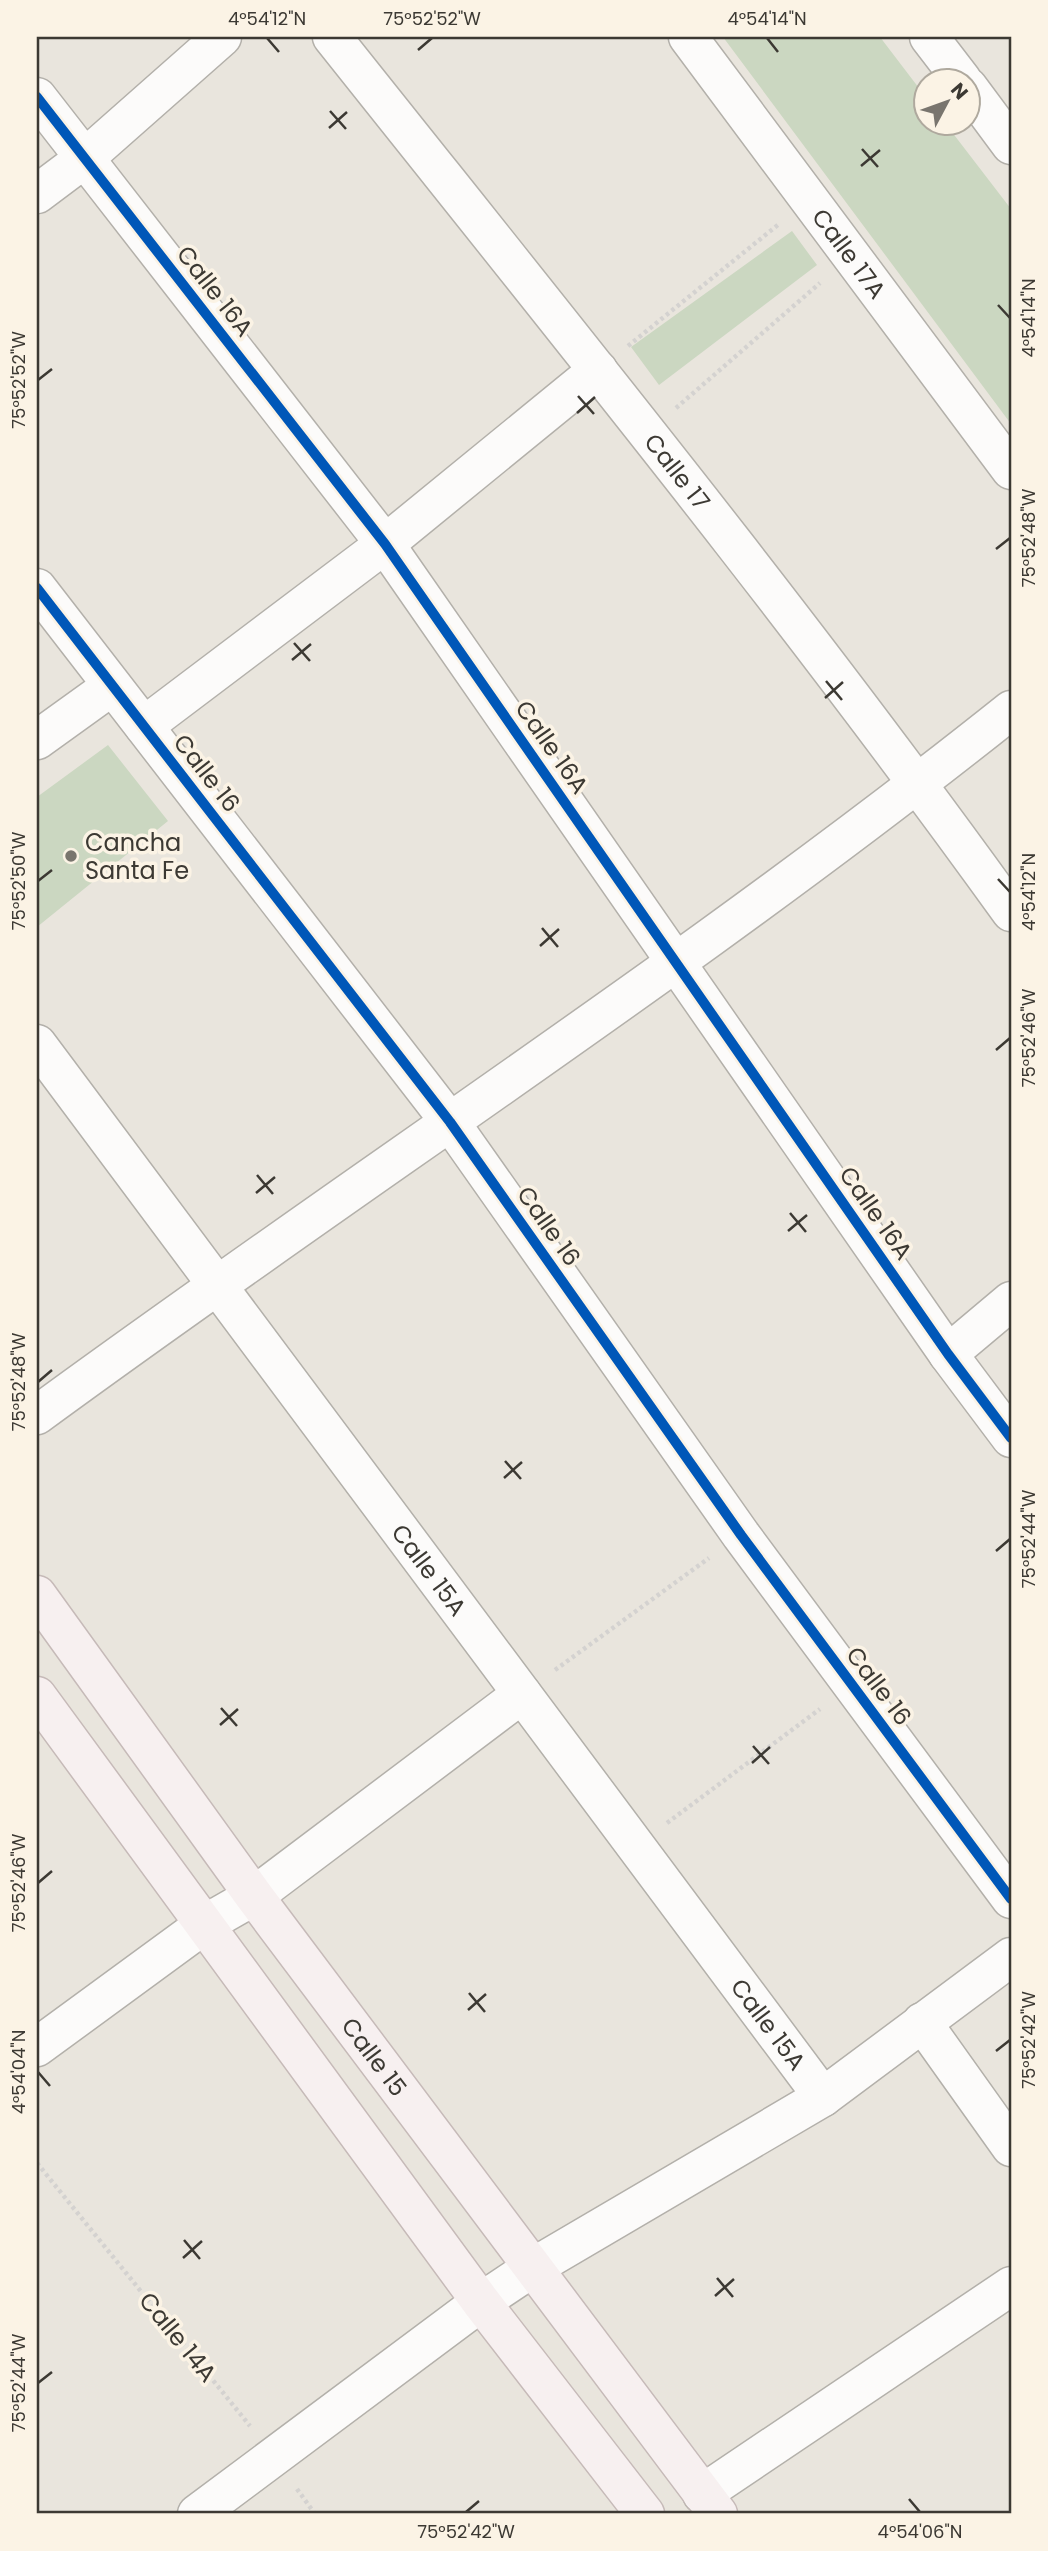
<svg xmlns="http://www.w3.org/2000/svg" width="1048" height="2551" viewBox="0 0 1048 2551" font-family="Poppins,sans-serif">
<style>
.park{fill:#cbd7c1}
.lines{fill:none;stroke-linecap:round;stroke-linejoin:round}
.minor-casing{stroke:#b3b0aa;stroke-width:41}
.primary-casing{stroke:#c6bab8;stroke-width:41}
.path{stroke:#d4d2d0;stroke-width:4.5;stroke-dasharray:3.5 3.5;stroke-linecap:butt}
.minor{stroke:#fcfbfa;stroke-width:38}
.primary{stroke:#f7f0f0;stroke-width:38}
.cycleway-casing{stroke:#fbf3e5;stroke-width:15}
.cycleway{stroke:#0057b8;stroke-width:10}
.ticks{fill:none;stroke:#3c3933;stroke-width:2.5}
.poi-dot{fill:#79756e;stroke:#fbf3e5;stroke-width:2.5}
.labels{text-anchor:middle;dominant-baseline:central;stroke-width:7;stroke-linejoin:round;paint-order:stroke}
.street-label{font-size:24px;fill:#3c3933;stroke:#fbf3e5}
.poi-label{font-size:24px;fill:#3c3933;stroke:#fbf3e5;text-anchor:start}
.neatline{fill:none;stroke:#3c3933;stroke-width:2.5}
.ticks-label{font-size:18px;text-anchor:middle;fill:#3c3933}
</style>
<rect width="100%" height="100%" fill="#e9e5dd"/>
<!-- park -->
<path class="park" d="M723,37H880L925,96L926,122L945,123L1011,209V424Z
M792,231L817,265L659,385L631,347Z
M108,745L168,821L37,927V797Z"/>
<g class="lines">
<!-- minor casing -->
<g class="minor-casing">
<g id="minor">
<path id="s1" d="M332,37C562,326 795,612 1011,912"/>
<path id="s2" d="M688,37L1011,470"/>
<path d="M929,37L962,80"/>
<path d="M968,87L1011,145"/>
<path d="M37,97L385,544L948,1354L1011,1438"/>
<path d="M37,194L85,158L222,37"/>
<path d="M37,588L450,1122L741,1535L1011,1899"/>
<path d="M144,726L385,544L598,370"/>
<path d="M37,740L112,686"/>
<path id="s3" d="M37,1044L823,2097"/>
<path d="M948,1354L1011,1301"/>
<path d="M37,1415C360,1178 698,960 1011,710"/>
<path d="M922,2022L1011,2147"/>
<path d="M37,2047L205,1924L254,1896L522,1694"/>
<path d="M702,2494L1011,2286"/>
<path d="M197,2514L481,2302L532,2268L823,2097L1011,1957"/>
</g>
</g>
<!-- primary casing -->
<g class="primary-casing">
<g id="primary">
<path id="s4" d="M37,1595L254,1896L718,2514"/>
<path d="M37,1696L481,2302L645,2514"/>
</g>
</g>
<!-- path -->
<path class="path" d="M628,346L779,224
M676,408L820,283
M555,1670L709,1558
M667,1823L820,1709
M37,2163L250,2426
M297,2489L315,2514"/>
<!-- minor -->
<use href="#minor" class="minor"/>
<!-- primary -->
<use href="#primary" class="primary"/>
<!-- cycleway casing -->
<g class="cycleway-casing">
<path id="cycleway" d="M37,97L385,544L948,1354L1011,1438
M37,588L450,1122L741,1535L1011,1899"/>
</g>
<!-- cycleway -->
<use href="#cycleway" class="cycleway"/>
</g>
<!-- ticks -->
<path class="ticks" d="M267,38L279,52M767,38L778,52M418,50L432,38M330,111L346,129M329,128L347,112M862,149L878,167M861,166L880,150M998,305L1010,318M38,380L52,369M578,396L594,414M577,413L595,397M996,549L1010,538M294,643L310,661M292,660L311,644M826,681L842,700M825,698L843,682M998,879L1010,892M38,881L52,870M542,928L558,947M540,946L559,929M996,1050L1010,1038M257,1175L273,1194M256,1193L275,1177M790,1213L806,1232M788,1231L807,1215M38,1382L52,1370M505,1461L521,1479M504,1478L522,1462M996,1551L1010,1539M221,1708L237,1726M220,1725L238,1709M753,1746L769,1764M752,1763L770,1747M38,1883L52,1871M469,1993L485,2012M468,2010L486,1994M996,2051L1010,2040M38,2072L50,2086M184,2240L200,2259M183,2258L202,2241M717,2278L733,2297M715,2296L734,2279M38,2383L52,2372M909,2499L920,2512M466,2512L479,2501"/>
<!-- markers -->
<circle class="poi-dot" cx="71" cy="856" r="7"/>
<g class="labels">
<!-- street labels -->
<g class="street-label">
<text stroke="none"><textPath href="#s2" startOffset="270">Calle 17A</textPath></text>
<text transform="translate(215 291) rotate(52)">Calle 16A</text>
<text stroke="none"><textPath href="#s1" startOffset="555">Calle 17</textPath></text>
<text transform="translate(552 747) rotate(55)">Calle 16A</text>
<text transform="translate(207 773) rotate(52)">Calle 16</text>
<text transform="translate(876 1213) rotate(55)">Calle 16A</text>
<text transform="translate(549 1226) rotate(55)">Calle 16</text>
<text stroke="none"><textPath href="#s3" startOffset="656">Calle 15A</textPath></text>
<text transform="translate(879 1686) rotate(53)">Calle 16</text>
<text stroke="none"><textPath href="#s3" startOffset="1223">Calle 15A</textPath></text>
<text stroke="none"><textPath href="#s4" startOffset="572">Calle 15</textPath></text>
<text transform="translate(178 2337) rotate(51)">Calle 14A</text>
</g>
<!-- poi labels -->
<g class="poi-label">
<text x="85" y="842">Cancha<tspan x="85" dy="28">Santa Fe</tspan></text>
</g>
</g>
<!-- border -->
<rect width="1048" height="2551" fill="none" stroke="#fbf3e5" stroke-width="77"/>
<!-- north arrow -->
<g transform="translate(947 102) rotate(49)"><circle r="33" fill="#fbf3e5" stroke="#afa99e" stroke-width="2"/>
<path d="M0-5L12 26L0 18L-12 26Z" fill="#79756e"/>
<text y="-10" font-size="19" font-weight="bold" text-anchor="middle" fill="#3c3933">N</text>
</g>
<rect x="38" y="38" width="972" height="2474" class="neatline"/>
<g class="ticks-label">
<text x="267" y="25">4°54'12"N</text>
<text x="432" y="25">75°52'52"W</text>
<text x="767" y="25">4°54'14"N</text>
<text transform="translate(1029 318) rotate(-90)" y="6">4°54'14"N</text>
<text transform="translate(19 380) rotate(-90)" y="6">75°52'52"W</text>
<text transform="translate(1029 538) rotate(-90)" y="6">75°52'48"W</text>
<text transform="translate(19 881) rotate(-90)" y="6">75°52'50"W</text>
<text transform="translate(1029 892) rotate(-90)" y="6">4°54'12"N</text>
<text transform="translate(1029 1038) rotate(-90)" y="6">75°52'46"W</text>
<text transform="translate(19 1382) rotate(-90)" y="6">75°52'48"W</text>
<text transform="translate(1029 1539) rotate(-90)" y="6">75°52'44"W</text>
<text transform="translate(19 1883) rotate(-90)" y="6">75°52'46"W</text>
<text transform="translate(1029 2040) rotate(-90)" y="6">75°52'42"W</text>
<text transform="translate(19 2072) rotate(-90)" y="6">4°54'04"N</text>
<text transform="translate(19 2383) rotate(-90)" y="6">75°52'44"W</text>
<text x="466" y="2538">75°52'42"W</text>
<text x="920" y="2538">4°54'06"N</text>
</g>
</svg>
